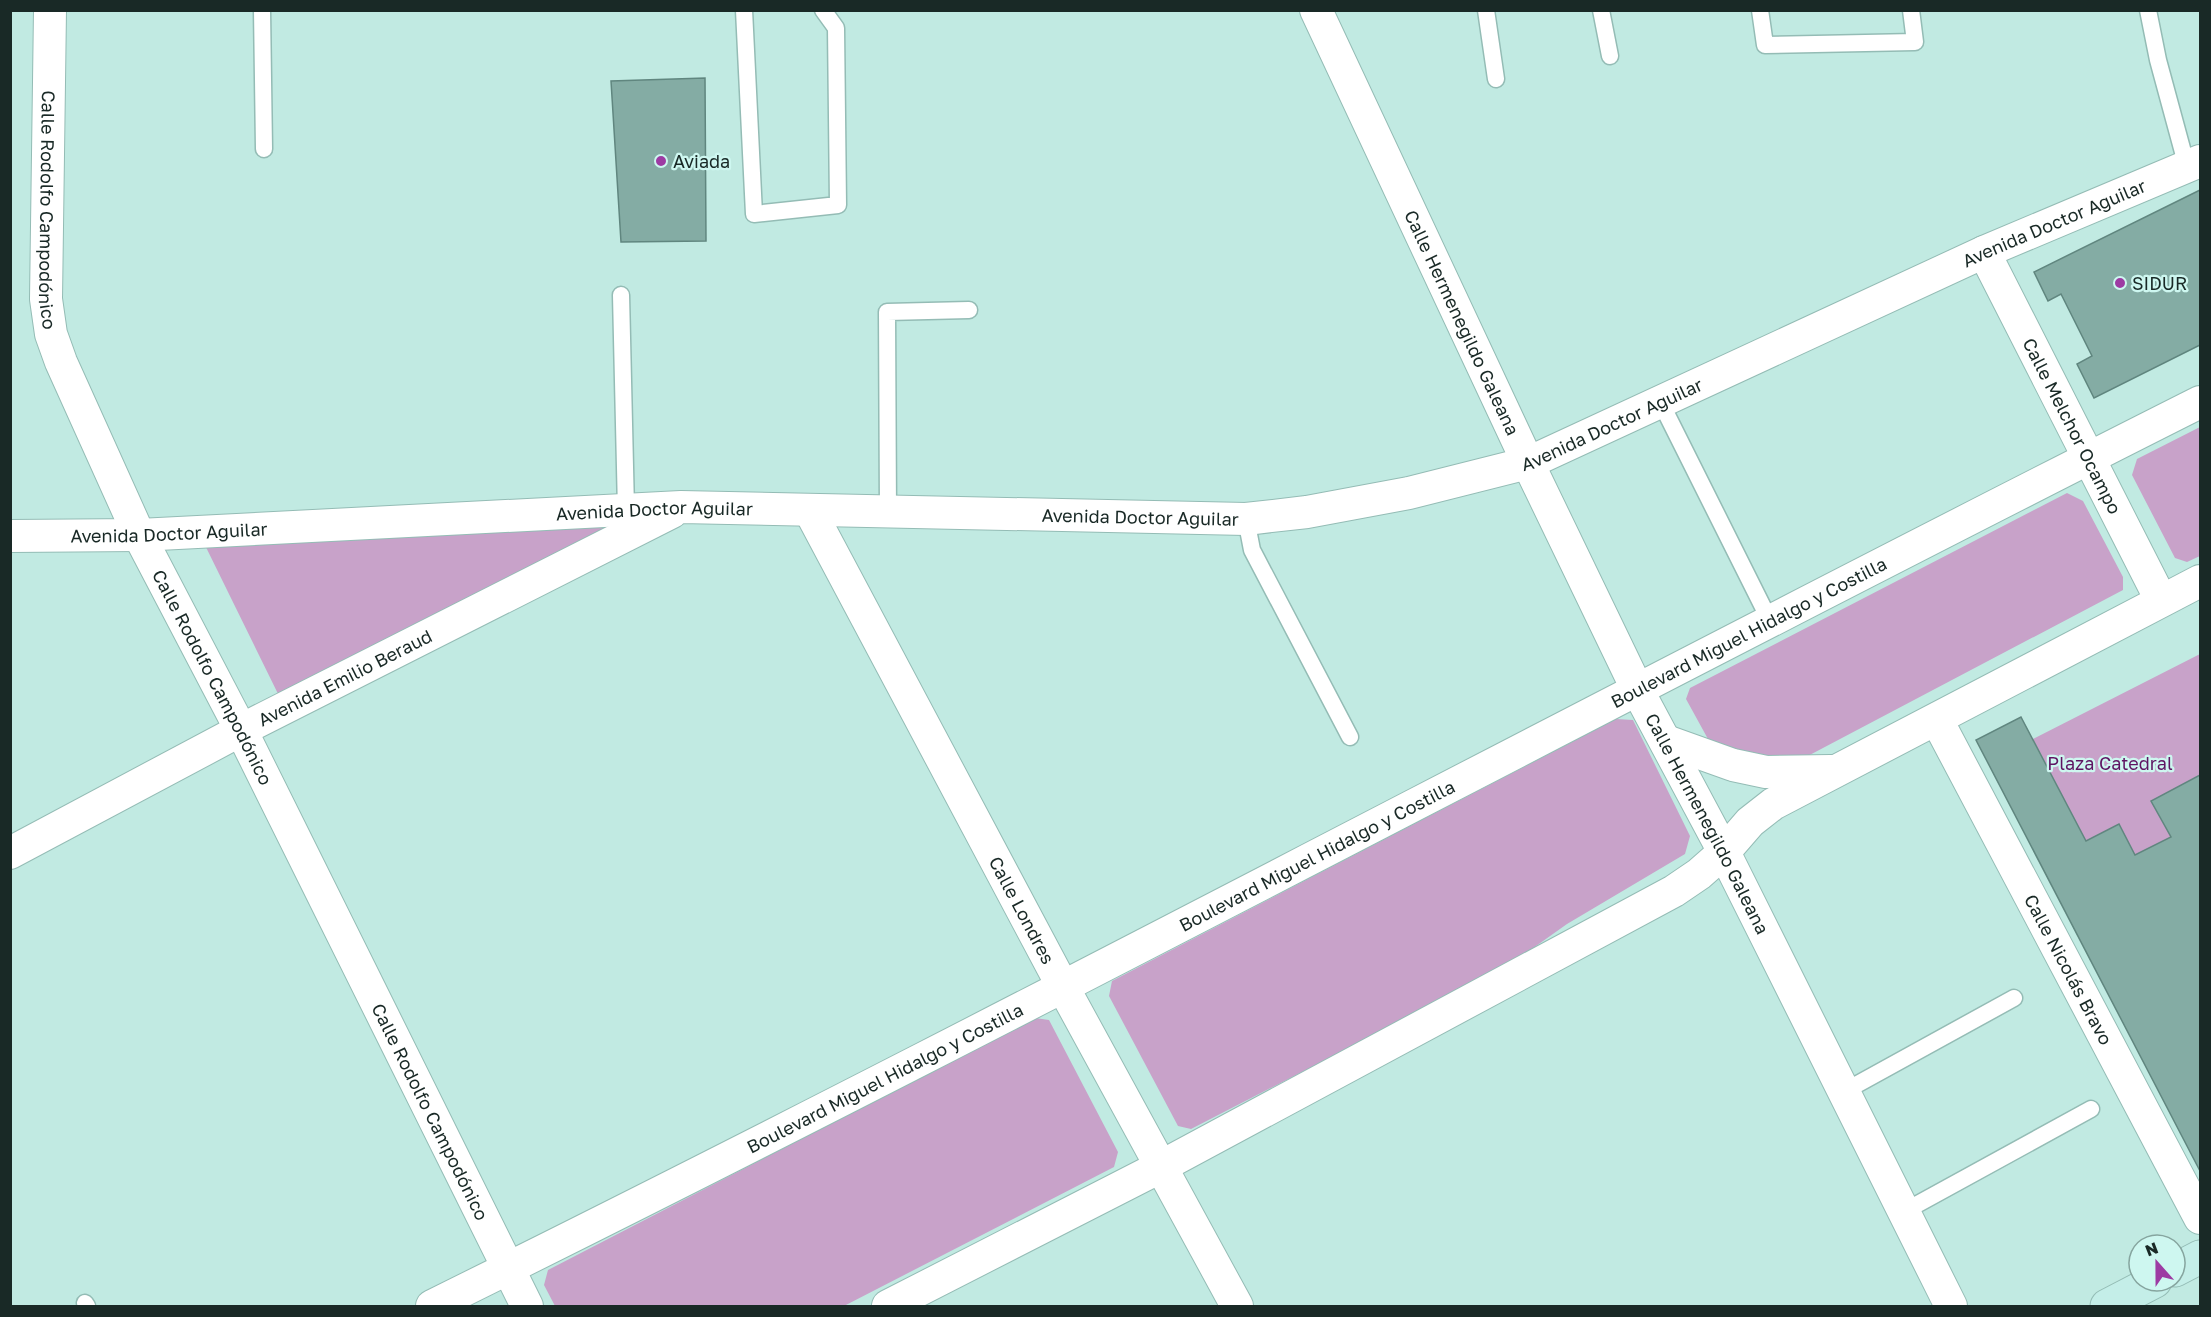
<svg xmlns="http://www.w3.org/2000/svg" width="2211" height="1317" viewBox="0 0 2211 1317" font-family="'Golos Text',sans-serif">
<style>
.green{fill:#c8a2c9}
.building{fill:#84aca4;stroke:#60867f;stroke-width:1.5}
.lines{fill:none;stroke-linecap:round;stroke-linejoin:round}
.lane-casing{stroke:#94bcb5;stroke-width:19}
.street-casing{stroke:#94bcb5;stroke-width:34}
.secondary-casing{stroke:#94bcb5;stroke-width:35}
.lane{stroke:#fff;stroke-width:16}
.street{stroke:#fff;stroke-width:32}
.secondary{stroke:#c4eee8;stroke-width:33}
.poi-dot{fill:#9d3ba3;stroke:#cef7f0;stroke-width:2}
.labels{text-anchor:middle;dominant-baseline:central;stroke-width:4.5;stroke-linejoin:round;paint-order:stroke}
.poi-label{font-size:18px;fill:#192926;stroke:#cef7f0;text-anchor:start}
.street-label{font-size:18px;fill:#192926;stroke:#cef7f0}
.park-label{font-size:18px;fill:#5f1563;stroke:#cef7f0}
</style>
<rect width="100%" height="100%" fill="#c1eae2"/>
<!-- green -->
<path class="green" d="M2200,427V556L2187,562L2175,558L2132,475L2137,459Z
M2067,493L2083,501L2123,577V590L1804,758L1779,761L1729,749L1708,739L1686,699L1690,688Z
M627,522L283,704L199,533Z
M2200,654V775L2152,801L2171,837L2135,855L2086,841L2033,739Z
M1616,719L1633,720L1690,836L1685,854L1567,924L1508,966L1191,1129L1178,1126L1109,996L1112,981Z
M1035,1018L1049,1020L1118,1152L1114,1167L844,1306H555L544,1285L548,1270Z"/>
<!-- building -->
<path class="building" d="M705,78L706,241L621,242L611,81Z
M2200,190V345L2094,398L2077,364L2092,356L2061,294L2048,301L2034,272Z
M2021,717L2086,841L2119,824L2135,855L2171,837L2151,801L2200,775V1171L1976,740Z"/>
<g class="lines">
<!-- lane casing -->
<g class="lane-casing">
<path id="lane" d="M262,10L264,149
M744,10L754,214L838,205L836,28L823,10
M1486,10L1496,79
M1601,10L1610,56
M1760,10L1765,45L1915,42L1911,10
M2148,10L2158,60L2187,167
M621,295L626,510
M1661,403L1770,621
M888,511L887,312L969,310
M1246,519L1252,550L1350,737
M1845,1091L2014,998
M1905,1211L2091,1109
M85,1303L87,1306"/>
</g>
<!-- street casing -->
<g class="street-casing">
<g id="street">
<path id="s1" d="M50,10L46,299L51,334L61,362L139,535L241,730L527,1306"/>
<path id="s2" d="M1316,10L1528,463L1638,691L1724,852L1951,1306"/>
<path id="s3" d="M1984,252L2161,600"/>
<path id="s4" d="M810,511L1063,987L1237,1306"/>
<path id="s5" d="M10,536L139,535L681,507L1246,519L1307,512L1409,493L1528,463L1984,252L2200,161"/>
<path id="s6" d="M1937,720L2200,1218"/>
<path d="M1666,741L1733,765L1766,772L1831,771"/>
<path id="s7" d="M10,853L241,730L672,512"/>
<path id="s8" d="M432,1306C1025,1013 1609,699 2200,402"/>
<path d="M888,1306L1162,1166L1674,891L1699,874L1724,852L1750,822L1773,804L2200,581"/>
</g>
</g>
<!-- secondary casing -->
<g class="secondary-casing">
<path id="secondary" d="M2175,1270L2200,1257
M2107,1306L2155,1281"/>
</g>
<!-- lane -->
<use href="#lane" class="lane"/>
<!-- street -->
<use href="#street" class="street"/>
<!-- secondary -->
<use href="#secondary" class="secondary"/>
</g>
<!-- markers -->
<g class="poi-dot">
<circle cx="661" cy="161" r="6"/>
<circle cx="2120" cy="283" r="6"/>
</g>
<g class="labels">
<!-- poi labels -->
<g class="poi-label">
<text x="673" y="161">Aviada</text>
<text x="2132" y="283">SIDUR</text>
</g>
<!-- street labels -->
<g class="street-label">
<text stroke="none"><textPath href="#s1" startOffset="200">Calle Rodolfo Campodónico</textPath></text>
<text stroke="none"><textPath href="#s5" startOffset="2103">Avenida Doctor Aguilar</textPath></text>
<text stroke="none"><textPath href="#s2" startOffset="345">Calle Hermenegildo Galeana</textPath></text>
<text stroke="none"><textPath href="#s5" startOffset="1617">Avenida Doctor Aguilar</textPath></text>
<text stroke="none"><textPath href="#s3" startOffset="195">Calle Melchor Ocampo</textPath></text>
<text stroke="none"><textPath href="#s5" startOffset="645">Avenida Doctor Aguilar</textPath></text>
<text stroke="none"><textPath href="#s5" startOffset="1131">Avenida Doctor Aguilar</textPath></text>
<text stroke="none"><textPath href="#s5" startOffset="159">Avenida Doctor Aguilar</textPath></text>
<text stroke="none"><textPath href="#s8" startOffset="1479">Boulevard Miguel Hidalgo y Costilla</textPath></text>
<text stroke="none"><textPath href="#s1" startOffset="704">Calle Rodolfo Campodónico</textPath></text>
<text stroke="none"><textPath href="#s7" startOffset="378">Avenida Emilio Beraud</textPath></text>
<text stroke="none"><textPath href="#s2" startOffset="903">Calle Hermenegildo Galeana</textPath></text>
<text stroke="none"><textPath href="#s8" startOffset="993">Boulevard Miguel Hidalgo y Costilla</textPath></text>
<text stroke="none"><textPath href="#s4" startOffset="452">Calle Londres</textPath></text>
<text stroke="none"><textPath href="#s6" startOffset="282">Calle Nicolás Bravo</textPath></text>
<text stroke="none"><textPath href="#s8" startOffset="507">Boulevard Miguel Hidalgo y Costilla</textPath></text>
<text stroke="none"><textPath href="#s1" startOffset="1190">Calle Rodolfo Campodónico</textPath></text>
</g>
<!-- park labels -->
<g class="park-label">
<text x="2110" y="763">Plaza Catedral</text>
</g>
</g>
<!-- border -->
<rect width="2211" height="1317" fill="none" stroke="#192926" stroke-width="24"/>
<!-- north arrow -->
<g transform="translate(2157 1263) rotate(339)"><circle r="28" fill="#cef7f0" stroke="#86a59f" stroke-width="1.5"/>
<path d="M0-4.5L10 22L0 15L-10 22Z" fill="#9d3ba3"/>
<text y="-9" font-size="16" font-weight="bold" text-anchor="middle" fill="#192926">N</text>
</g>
</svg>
